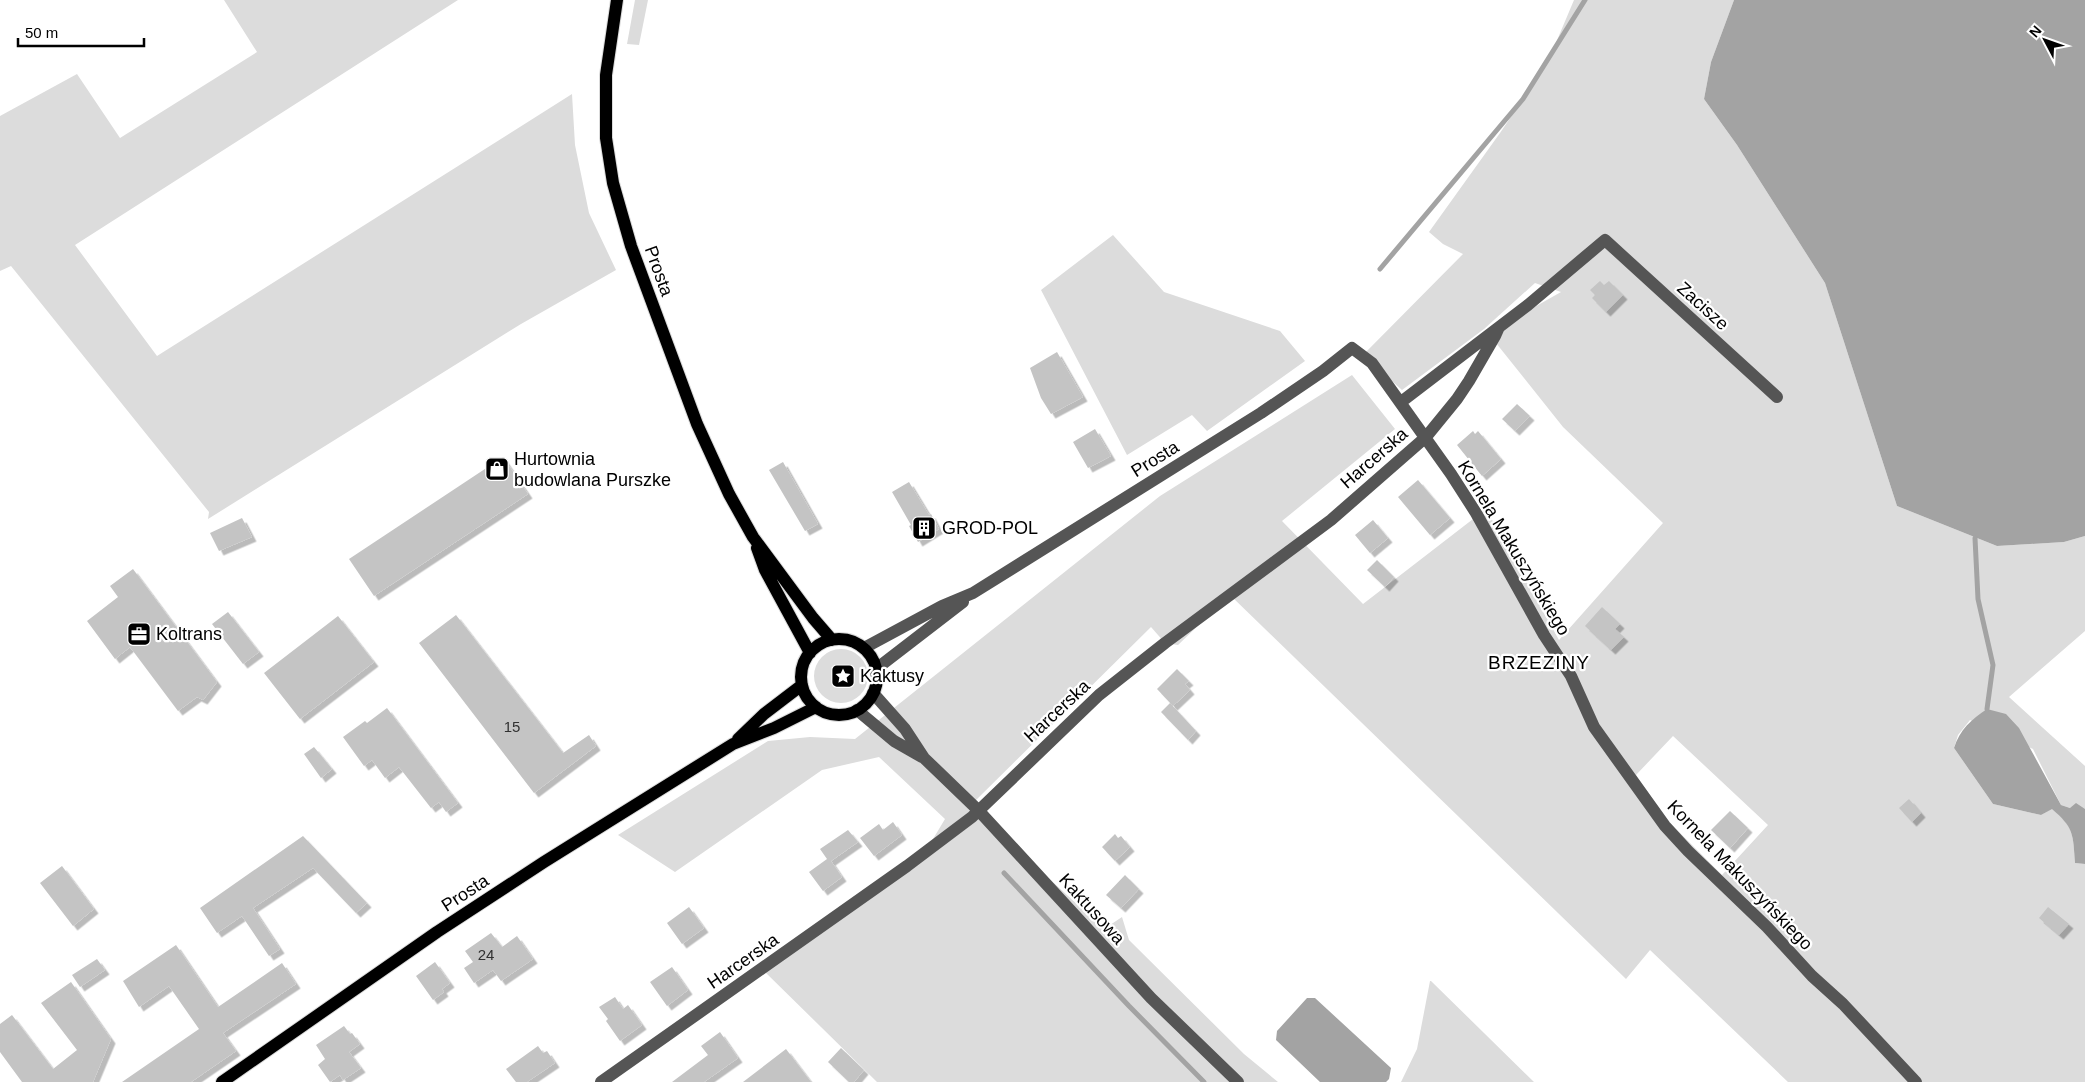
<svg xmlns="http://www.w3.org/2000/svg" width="2085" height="1082" viewBox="0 0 2085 1082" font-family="Helvetica,sans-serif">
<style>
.green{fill:#dcdcdc;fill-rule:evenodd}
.water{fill:#a3a3a3}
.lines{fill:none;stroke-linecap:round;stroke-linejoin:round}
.stream{stroke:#a3a3a3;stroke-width:5}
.building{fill:#c4c4c4;filter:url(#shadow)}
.major-casing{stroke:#dbdbdb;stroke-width:14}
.minor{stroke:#555;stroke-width:12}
.major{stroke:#000;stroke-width:12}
.labels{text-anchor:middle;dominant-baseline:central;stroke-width:4.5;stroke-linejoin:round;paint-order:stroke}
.number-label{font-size:15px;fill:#313131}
.street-label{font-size:18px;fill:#000;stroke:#fff}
.poi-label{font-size:18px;fill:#000;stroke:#fff;text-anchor:start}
.neighbourhood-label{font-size:19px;letter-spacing:1px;fill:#000;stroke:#fff}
</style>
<defs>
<filter id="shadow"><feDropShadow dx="4.5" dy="4.5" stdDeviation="0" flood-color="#0004"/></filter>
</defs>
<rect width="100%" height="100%" fill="#fff"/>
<!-- green -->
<path class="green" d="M224,0H458L75,245L157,356L572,94L575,145L589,213L616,270L521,324L208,519L209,512L11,266L0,271V116L77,74L120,138L257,52Z
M635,0H648L639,45L627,44Z
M1574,0H1734L1711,62L1704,99L1737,145L1825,283L1897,506L1997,546L2064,542L2085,536V631L2009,697L2085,766V809L2070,808L2061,805L2033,749L1970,720L1958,735L1954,748L1993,804L2041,815L2052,808C2074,828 2073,834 2075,863L2085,864V1082H1788L1650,950L1626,979L1230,595L1178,645L1165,643L1151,627L970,806L1104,929L1122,917L1129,940L1244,1054L1278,1082H877L765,972L921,859L945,819L879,757L822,770L675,872L618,835L768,741L810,737L855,739L1160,496L1352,375L1395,429L1282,521L1363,604L1486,509L1559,640L1663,523L1563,427L1492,338L1499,327L1561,292L1535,283L1484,329L1402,390L1363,355L1463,254L1443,244L1429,232L1500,133L1547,64ZM1673,736L1768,825L1722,875L1667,820L1636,775Z
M1113,235L1164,292L1280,331L1305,361L1207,431L1192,415L1127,455L1041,290Z
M814 676a27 27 0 1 1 54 0a27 27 0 1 1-54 0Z
M1430,981H1431L1534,1082H1401L1417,1049Z"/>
<!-- water -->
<path class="water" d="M1734,0H2085V536L2064,542L1997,546L1897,506L1825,283L1737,145L1704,99L1711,62Z
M1987,709L2006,714L2019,728L2061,805L2070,808L2076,803L2085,809V864L2075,863C2073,834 2074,828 2052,809L2041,815L1993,804L1954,748C1960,729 1971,720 1987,709Z
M1307,998H1315L1391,1068L1389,1079L1386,1082H1320L1276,1040L1277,1031Z"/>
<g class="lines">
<!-- stream -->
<path class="stream" d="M1380,269L1523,99L1585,0
M1975,538L1978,599L1993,665L1987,709
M1004,873L1129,1006L1204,1082"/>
</g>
<!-- building -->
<path class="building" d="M1600,281L1604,285L1609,281L1623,295L1606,312L1592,298L1595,295L1590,290Z
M1057,352L1083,397L1051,414L1041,398L1030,368Z
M1517,404L1530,416L1515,431L1502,419Z
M1095,429L1111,456L1088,468L1073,442Z
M1473,431L1475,434L1478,431L1501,459L1482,476L1457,445Z
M503,457L528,494L374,596L349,559Z
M783,462L818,524L805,531L769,470Z
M1418,480L1450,518L1430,535L1398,497Z
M909,482L929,515L931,514L939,529L918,542L909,526L911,525L892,492Z
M242,518L252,537L219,551L210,533Z
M1373,520L1388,538L1370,553L1355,535Z
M1377,560L1394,577L1385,587L1367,570Z
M133,569L217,682L203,700L197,697L178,711L130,647L115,659L87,621L118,597L110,586Z
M1602,607L1620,624L1615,629L1624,637L1611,650L1585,626Z
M228,612L259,652L243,664L212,624Z
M456,615L563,753L589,735L596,746L534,793L419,643Z
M338,616L374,662L300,719L264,673Z
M1177,669L1189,681L1185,684L1190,690L1173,706L1157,689Z
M1170,703L1196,731L1188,740L1161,712Z
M387,708L458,803L446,812L439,802L431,808L399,767L385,778L372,760L364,766L343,737L365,721L367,723Z
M314,747L332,769L321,778L304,754Z
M1909,799L1921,813L1912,822L1899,808Z
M1730,811L1748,828L1730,848L1711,830Z
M893,822L902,835L874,856L860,838L879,824L883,830Z
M848,830L858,842L831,861L842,877L823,891L809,872L827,859L820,849Z
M1115,834L1118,838L1121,836L1130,847L1115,861L1102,847Z
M303,836L367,903L356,913L313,868L253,908L280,949L269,956L242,916L217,933L200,908Z
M62,866L94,909L73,926L40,883Z
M1125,875L1139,889L1121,908L1106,895Z
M689,907L704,928L682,944L667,923Z
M2048,907L2069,924L2059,935L2039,918Z
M491,933L502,947L517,936L533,959L501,981L493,970L474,983L464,968L473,962L465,951Z
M176,945L218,1007L282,963L296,984L223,1033L236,1051L191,1082H122L199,1029L169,986L139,1007L123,981Z
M97,959L105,970L80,987L72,975Z
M435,962L450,983L442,989L444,992L433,1000L416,976Z
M672,967L688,990L667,1006L650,982Z
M71,982L111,1039L93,1082H22L0,1052V1024L12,1015L53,1069L77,1050L41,1003Z
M615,997L623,1009L628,1005L642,1025L620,1041L606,1021L608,1019L599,1007Z
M344,1026L350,1034L352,1033L360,1044L349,1052L361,1068L343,1080L340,1075L330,1082L318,1065L325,1059L316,1045Z
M720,1032L738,1058L704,1082H672L708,1055L701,1046Z
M538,1046L543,1053L547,1051L555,1063L527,1082H516L506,1069Z
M841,1048L864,1070L854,1082H849L828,1062Z
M786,1049L811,1082H743Z"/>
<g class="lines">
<!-- major casing -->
<g class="major-casing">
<path id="major" d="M617,0L606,75V138L613,183L631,246L697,424L729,494L753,537L813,618L832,640
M757,548L765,570L810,653
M801 677a38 38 0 1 1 76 0a38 38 0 1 1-76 0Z
M738,739L764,714L802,685
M222,1082L437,932L544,862L733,744L774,728L816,707"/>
</g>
<!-- minor -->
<path class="minor" d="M1401,402L1528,305L1605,240L1777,397
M864,648L942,606L973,593L1261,413L1323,371L1352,348L1372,363L1451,474L1476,513L1544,635L1571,676L1594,727L1665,826L1688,851L1767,927L1812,976L1843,1004L1916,1082
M876,669L963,602
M873,693L905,729L924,758L979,811L1151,998L1238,1082
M857,710L894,741L922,757
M601,1082L907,866L972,817L1099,695L1165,643L1331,520L1426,437L1457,399L1469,381L1495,336L1499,327"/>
<!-- major -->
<use href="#major" class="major"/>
</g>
<!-- icons -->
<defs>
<g id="shop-square" transform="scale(1.25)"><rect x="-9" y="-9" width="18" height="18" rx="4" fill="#000" stroke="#fff"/><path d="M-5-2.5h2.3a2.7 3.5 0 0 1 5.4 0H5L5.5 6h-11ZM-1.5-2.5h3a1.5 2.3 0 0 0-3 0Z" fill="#fff"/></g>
<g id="building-square" transform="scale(1.25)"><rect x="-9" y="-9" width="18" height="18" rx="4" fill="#000" stroke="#fff"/><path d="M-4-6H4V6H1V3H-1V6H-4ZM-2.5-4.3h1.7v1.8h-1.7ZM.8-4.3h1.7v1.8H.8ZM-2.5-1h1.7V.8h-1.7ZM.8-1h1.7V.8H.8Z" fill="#fff"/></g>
<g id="office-square" transform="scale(1.25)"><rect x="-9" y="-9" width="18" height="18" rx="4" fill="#000" stroke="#fff"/><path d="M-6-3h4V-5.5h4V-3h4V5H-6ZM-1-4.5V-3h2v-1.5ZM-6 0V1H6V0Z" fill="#fff"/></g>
<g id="sight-square" transform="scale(1.25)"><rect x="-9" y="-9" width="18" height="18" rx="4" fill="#000" stroke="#fff"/><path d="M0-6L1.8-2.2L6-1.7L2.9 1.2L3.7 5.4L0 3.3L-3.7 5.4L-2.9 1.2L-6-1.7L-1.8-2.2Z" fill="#fff"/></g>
</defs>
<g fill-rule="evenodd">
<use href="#shop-square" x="497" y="469"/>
<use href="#building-square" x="924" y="528"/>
<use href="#office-square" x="139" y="634"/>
<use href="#sight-square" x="843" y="676"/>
</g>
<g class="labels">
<!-- number labels -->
<g class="number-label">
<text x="512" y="726">15</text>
<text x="486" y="954">24</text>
</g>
<!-- street labels -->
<g class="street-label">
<text transform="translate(659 271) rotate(70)">Prosta</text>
<text transform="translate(1703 306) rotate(42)">Zacisze</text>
<text transform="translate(1374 458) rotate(-41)">Harcerska</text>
<text transform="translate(1155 459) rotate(-32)">Prosta</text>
<text transform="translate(1514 548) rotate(59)">Kornela Makuszyńskiego</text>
<text transform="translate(1057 711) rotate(-43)">Harcerska</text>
<text transform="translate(1740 875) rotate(46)">Kornela Makuszyńskiego</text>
<text transform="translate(465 893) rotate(-33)">Prosta</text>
<text transform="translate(1092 909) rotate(48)">Kaktusowa</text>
<text transform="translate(743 961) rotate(-35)">Harcerska</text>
</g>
<!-- poi labels -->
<g class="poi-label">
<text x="514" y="459">Hurtownia<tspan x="514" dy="21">budowlana Purszke</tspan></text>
<text x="942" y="528">GROD-POL</text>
<text x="156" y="634">Koltrans</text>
<text x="860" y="676">Kaktusy</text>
</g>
<!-- neighbourhood labels -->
<g class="neighbourhood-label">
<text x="1539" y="662">BRZEZINY</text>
</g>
</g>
<!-- north arrow -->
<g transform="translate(2045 40) rotate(311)" stroke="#ffffff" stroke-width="4" paint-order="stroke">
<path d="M0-4L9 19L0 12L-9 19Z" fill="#000000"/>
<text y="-8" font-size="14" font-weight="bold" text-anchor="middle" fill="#000000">N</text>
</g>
<!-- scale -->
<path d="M18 38v8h126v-8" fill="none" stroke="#000000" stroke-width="2.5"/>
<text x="25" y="38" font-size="15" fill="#000000" stroke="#ffffff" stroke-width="4" paint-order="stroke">50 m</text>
</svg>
